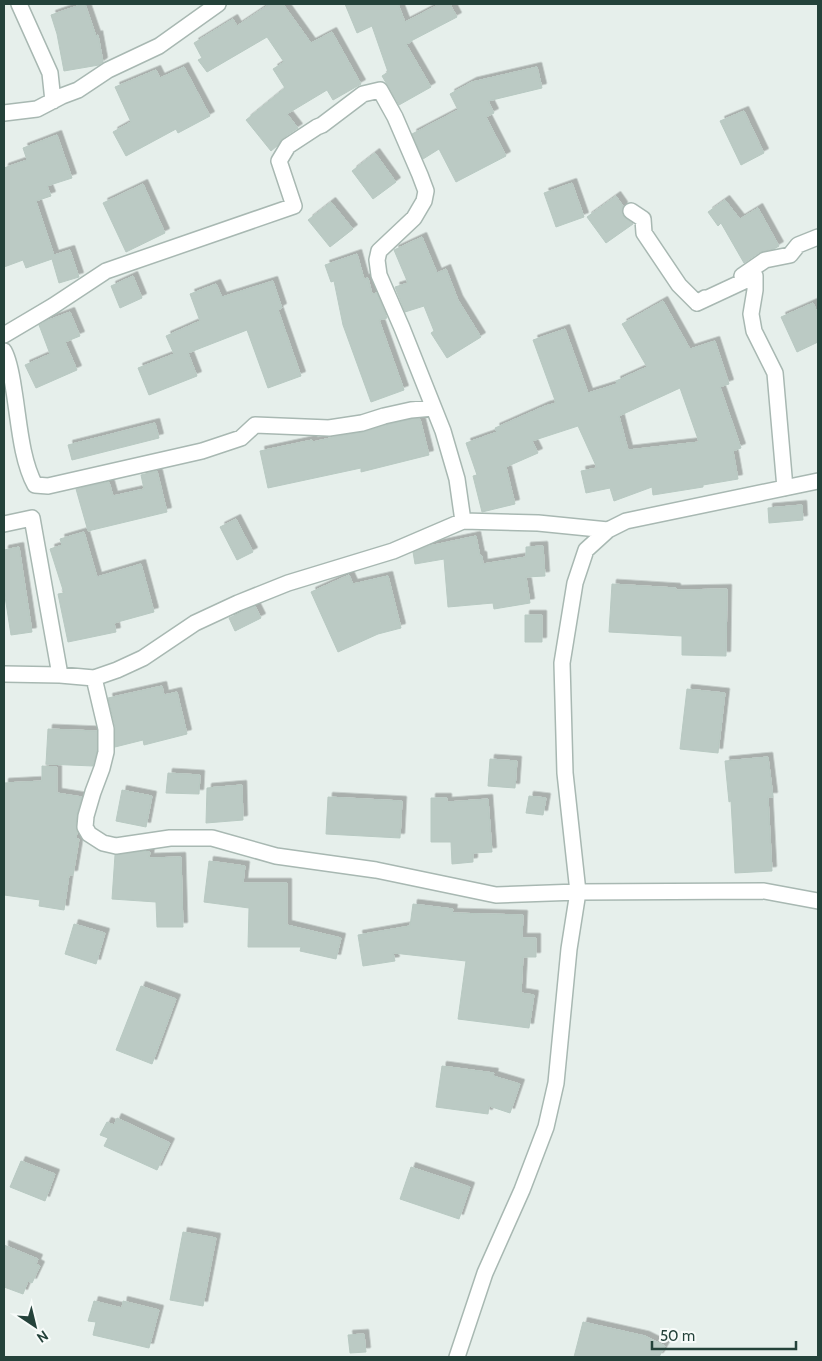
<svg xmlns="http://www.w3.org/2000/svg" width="822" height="1361" viewBox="0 0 822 1361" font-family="Cabin,sans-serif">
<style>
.building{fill:#bbcac4;stroke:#b8c9c2;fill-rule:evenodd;filter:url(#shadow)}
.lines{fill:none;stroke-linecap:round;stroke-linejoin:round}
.minor-casing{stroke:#a8b8b2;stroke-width:18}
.minor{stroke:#fff;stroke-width:15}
</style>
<defs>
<filter id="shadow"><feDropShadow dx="4.5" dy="-4.5" stdDeviation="0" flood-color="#0004"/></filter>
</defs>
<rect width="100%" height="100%" fill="#e6efeb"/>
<!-- building -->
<path class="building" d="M83,4H85L96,36L98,35L103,62L99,65L64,71L57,34L51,15Z
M270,4H283L311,43L332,32L361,84L333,100L327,90L287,114L298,128L283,138L277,146L271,151L246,120L285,88L273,69L284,62L267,37L207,72L198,60L202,58L194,43L233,19L237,26Z
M345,4H398L405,22L440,4H450L457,17L411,41V42L406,44L431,87L399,105L382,76L388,72L372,26L357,33Z
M184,67L210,116L178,133L176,129L126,156L113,132L131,122L115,87L156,70L160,78Z
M537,67L542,88L488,101L494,113L486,117L506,156L456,182L439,149L423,159L412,134L458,110L450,94L472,82Z
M744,111L764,153L741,165L720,121Z
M57,135L72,178L47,186L51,196L36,201L54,255L70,250L79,277L59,283L52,259L26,268L23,260L4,267V168L27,160L23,148Z
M375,153L396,182L373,199L352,171Z
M572,183L584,217L556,227L544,193Z
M143,184L165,233L126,252L103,203Z
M616,196L623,206L622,211L623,216L633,224L606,243L587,217Z
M725,200L740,219L758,208L779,246L774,249L760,252L744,263L721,223L718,226L708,212Z
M331,202L353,229L330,247L308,220Z
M422,237L437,273L446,269L458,300L481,337L447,358L431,333L434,331L424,306L405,312L395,287L408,283L394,250Z
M357,254L364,279L368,278L372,294L377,293L387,318L379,320L404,390L371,402L343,325L334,281L331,282L325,265Z
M133,276L142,298L120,308L111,286Z
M273,281L282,308L278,310L301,376L268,388L247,330L188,353L197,376L149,395L138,368L174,354L166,336L200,321L190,294L216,284L222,297Z
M663,301L690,349L715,341L729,384L720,387L741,448L733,451L738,479L703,485V487L653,495L652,487L614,501L610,488L586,493L581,471L597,468L578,426L532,441L538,453L506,467L515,504L482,512L473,476L477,475L466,443L497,432L495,428L545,406L556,403L533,340L565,329L588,393L617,384L616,381L647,367L622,324ZM680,388L699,442L628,450L619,416Z
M813,303L818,314V342L797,352L781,317Z
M70,312L80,336L65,342L77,370L36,388L25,365L50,354L39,325L46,321Z
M412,419H420L429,455L361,472V468L268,488L260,451L312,440L313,442L334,437L363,432L386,425Z
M155,423L159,438L72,460L68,445Z
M157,471L167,512L88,531L76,489L109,482L113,496L144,489L141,475Z
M802,505L803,520L769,523L768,508Z
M236,519L253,552L237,560L220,527Z
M84,532L97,577L141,564L154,612L114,623L116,632L68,642L58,594L64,593L50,549L62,545L60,539Z
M476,536L480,556H482L483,564L526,557V547L543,546L545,576L526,577L530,603L494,609L493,603L448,607L444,559L415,564L413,552L429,546Z
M19,547L32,632L11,635L4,590V550Z
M349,575L353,584L388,576L401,628L378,634L338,652L311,592Z
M612,584L676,588V590L727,589L726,656L682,655V636L609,632Z
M255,606L261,618L235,631L229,618Z
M525,615H542V642H525Z
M162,686L164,695L177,692L187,734L144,745L143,740L115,747V727L108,698Z
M687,689L725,693L718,753L680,749Z
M48,729L97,731V751L93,766L46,764Z
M768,757L773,797H768L772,871L735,873L731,801L729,802L725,761Z
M490,759L517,761L515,788L488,786Z
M42,766L57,767V793L82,797L77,814L76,826L77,832L76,839H79L73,875H69L64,910L39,906L40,900L4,895V783L42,781Z
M168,773L200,775L199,794L166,793Z
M242,785L243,820L206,823L207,788Z
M122,790L152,796L146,827L116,821Z
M529,796L546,798L543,815L526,813Z
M328,797L402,801L400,838L326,834Z
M431,798H447V802L488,799L492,852L473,853V862L452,864L451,842H431Z
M143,851L150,852L149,858L181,857L183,927H157L156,902L112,899L115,855Z
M209,861L245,866L243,883H287V925L341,938L336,959L300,951L301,947H248L249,908L204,902Z
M413,904L453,909L452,913L523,915L522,938H536V957H523L521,993L534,995L529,1028L458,1019L466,961L393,953L395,961L363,966L358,935L410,926Z
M74,924L105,933L96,964L65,954Z
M141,986L176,999L152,1064L116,1050Z
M442,1066L494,1073L493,1076L520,1084L510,1113L489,1106L488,1114L436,1107Z
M117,1118L170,1143L157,1170L104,1146L108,1138L100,1135L107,1122L114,1125Z
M21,1161L55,1174L45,1201L10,1187Z
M411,1167L470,1187L459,1219L400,1199Z
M183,1232L216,1238L203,1306L170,1300Z
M4,1245L38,1259L36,1264L40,1266L32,1283L28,1281L23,1294L4,1287Z
M94,1301L122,1308L123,1301L159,1310L149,1348L93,1335L96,1322L88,1321Z
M583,1322L645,1336L665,1346L659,1357H574Z
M364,1334L366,1352L350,1353L348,1335Z"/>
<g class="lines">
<!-- minor casing -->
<g class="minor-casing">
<path id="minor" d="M19,4L50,73L53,101
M4,113L37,109L62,96L78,90L108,70L159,46L218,4
M631,211L643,219L644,233L679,285L697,303L705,298
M742,276L765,260L790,255L798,245L818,237
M697,303L755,276V290L751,314L754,331L775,373L785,488
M4,335L53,306L106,271L294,206L279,161L288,146L317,127L322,125L363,94L380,90L395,117L420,175L426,191L424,201L414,218L379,251L377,260L379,275L402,328L443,431L457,479L463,521
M4,351C10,362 12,378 14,391C19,421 21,459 35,485L48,486L202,451L241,438L255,425L329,428L362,423L384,416L411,410L433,408
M4,524L32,518L60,675
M4,674L60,675L94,678L117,670L143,658L195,623L238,603L288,583L393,551L463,521L538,523L608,530
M94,678L106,729V752L102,768L93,792L86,816L85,827L89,834L103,843L116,846L170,838H212L276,856L376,870L496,895L578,892L764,891L818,901
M457,1357L485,1273L522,1190L546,1127L556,1083L569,949L578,892L565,773L562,663L575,583L586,550L608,530L626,521L818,481"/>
</g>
<!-- minor -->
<use href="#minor" class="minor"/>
</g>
<!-- border -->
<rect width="822" height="1361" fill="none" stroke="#24423a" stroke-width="10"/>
<!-- north arrow -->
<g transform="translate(35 1326) rotate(145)" stroke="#f7fbf9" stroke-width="4" paint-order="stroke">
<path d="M0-4L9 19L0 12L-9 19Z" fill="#24423a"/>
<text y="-8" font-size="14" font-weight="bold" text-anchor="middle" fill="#24423a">N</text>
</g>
<!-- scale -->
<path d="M652 1341v8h144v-8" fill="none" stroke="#24423a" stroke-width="2.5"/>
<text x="660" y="1341" font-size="15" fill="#24423a" stroke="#f7fbf9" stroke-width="4" paint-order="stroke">50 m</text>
</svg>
